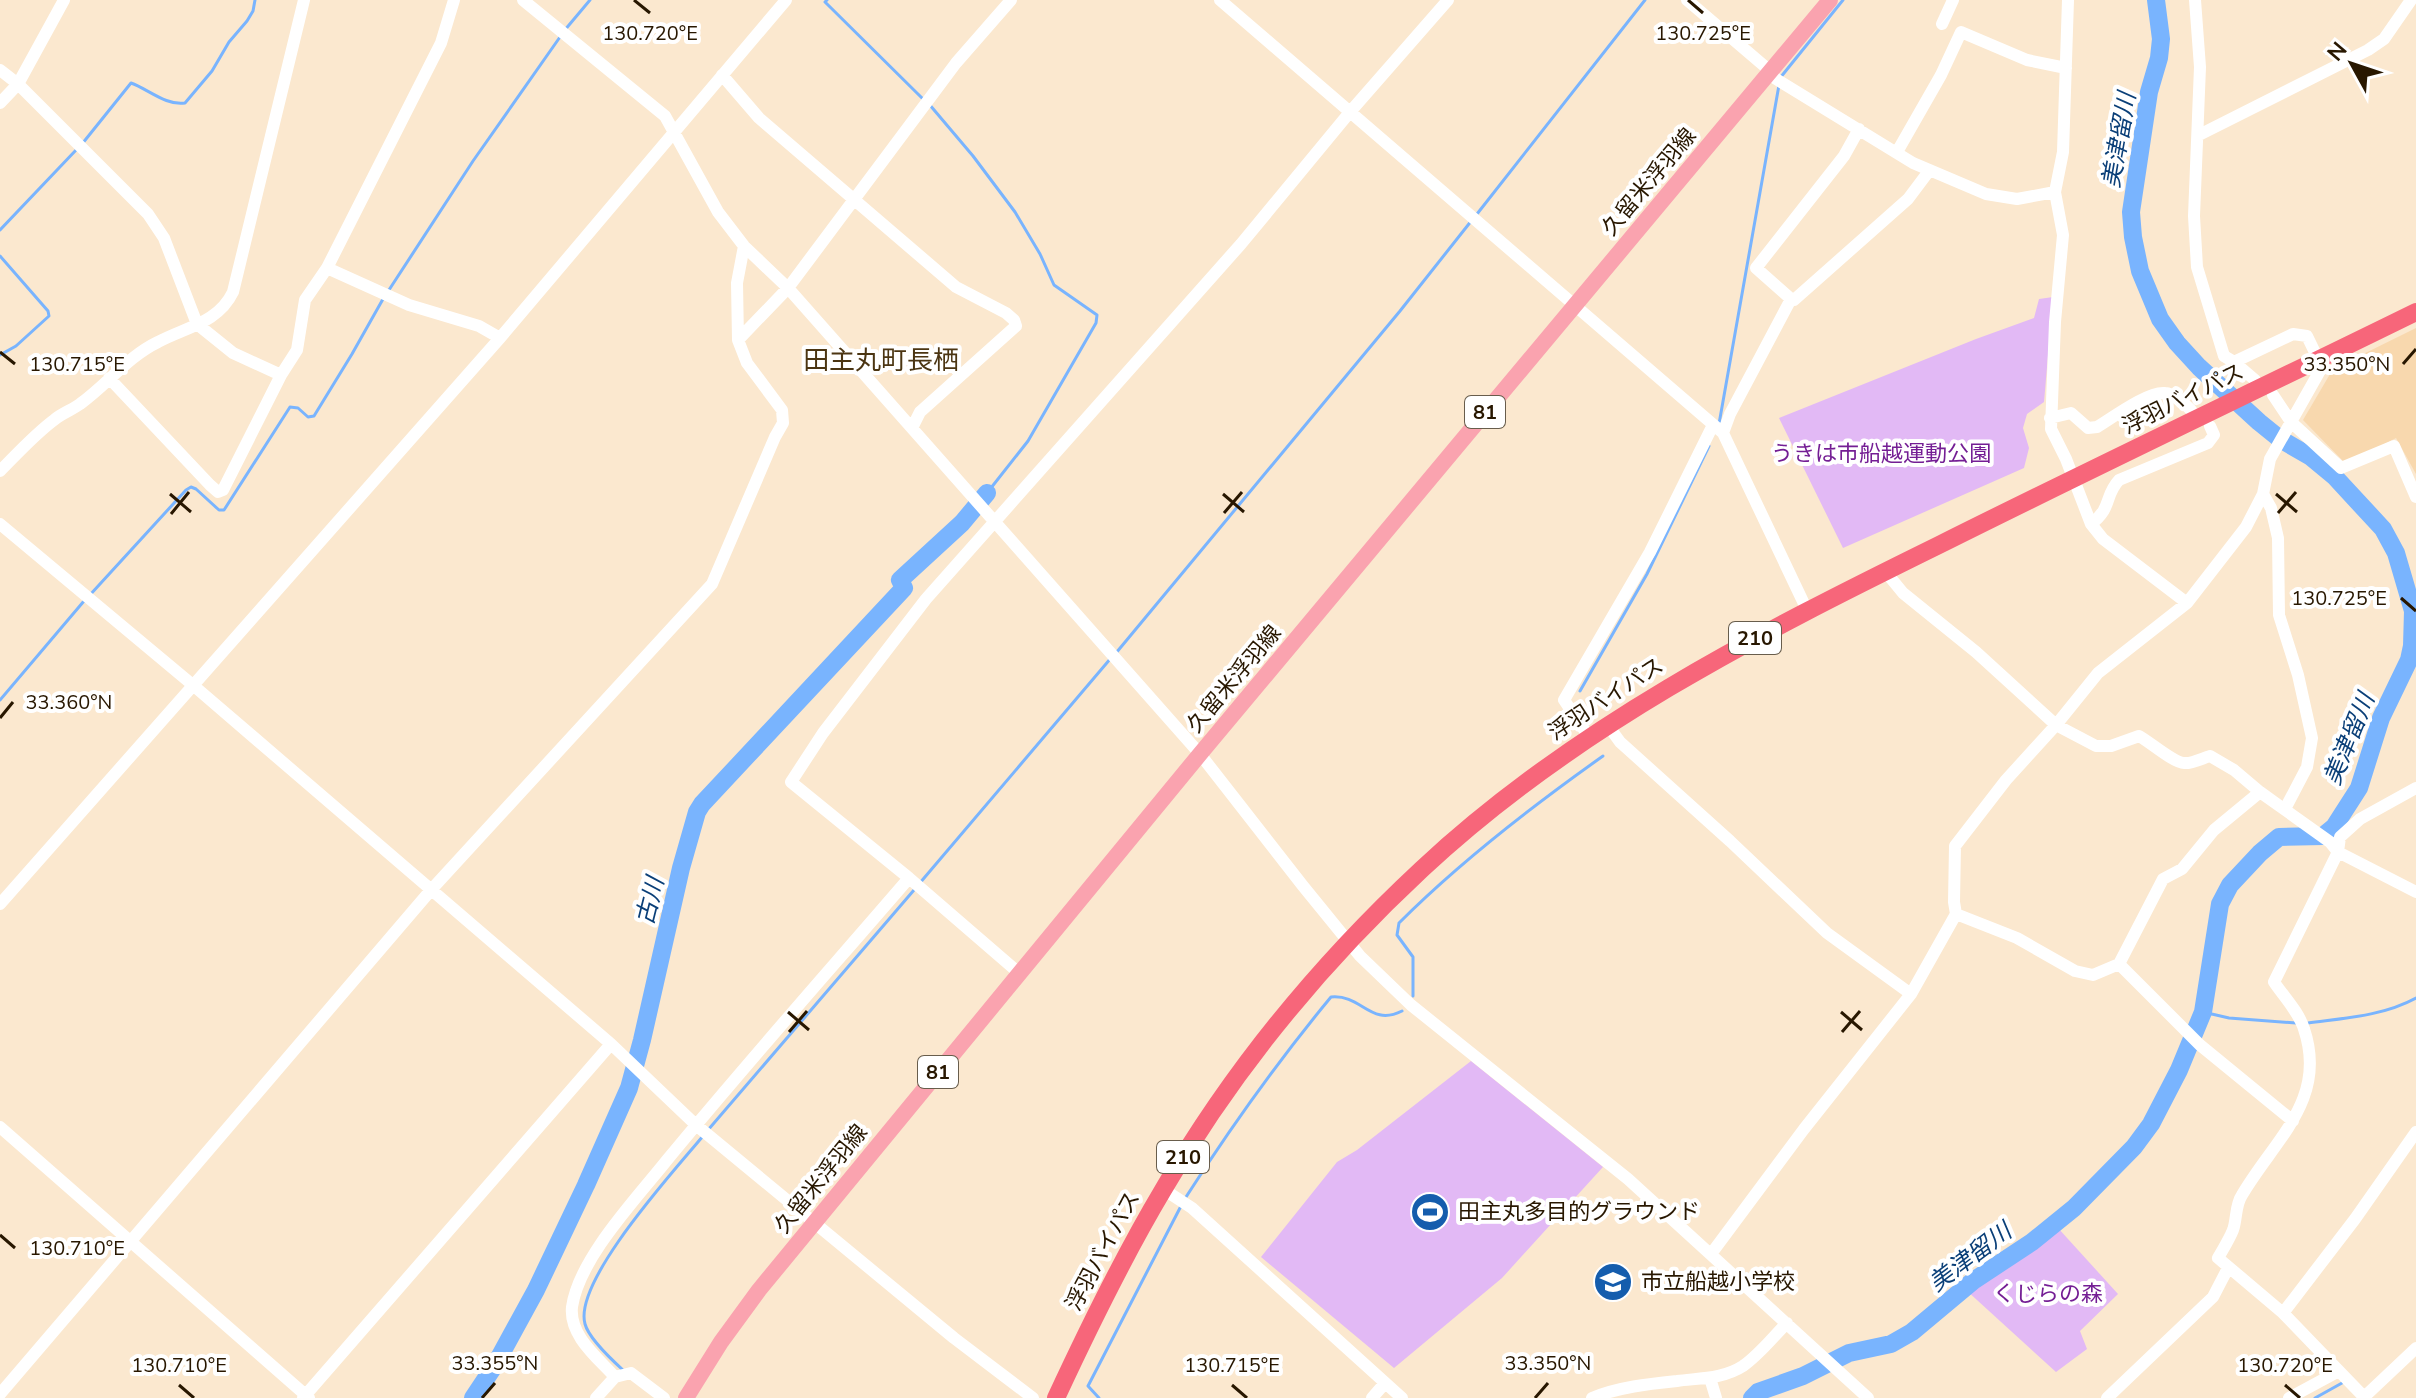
<svg xmlns="http://www.w3.org/2000/svg" width="2416" height="1398" viewBox="0 0 2416 1398" font-family="'Nunito Sans','Noto Sans JP',sans-serif">
<style>
.built{fill:#f8d8ae}
.green{fill:#e2b9f5}
.lines{fill:none;stroke-linecap:round;stroke-linejoin:round}
.stream{stroke:#79b4fe;stroke-width:3}
.river{stroke:#79b4fe;stroke-width:18}
.minor{stroke:#fff;stroke-width:12}
.major{stroke:#faa3af;stroke-width:16}
.highway{stroke:#f7667a;stroke-width:18}
.ticks{fill:none;stroke:#281700;stroke-width:3}
.labels{text-anchor:middle;dominant-baseline:central;stroke-width:8;stroke-linejoin:round;paint-order:stroke}
.shield{fill:#fff;stroke:#685d4c;stroke-width:2}
.shield-label{font-size:20px;font-weight:bold;fill:#281700}
.street-label{font-size:22px;fill:#281700;stroke:#fff}
.park-label{font-size:22px;fill:#741e94;stroke:#fff}
.poi-label{font-size:22px;fill:#281700;stroke:#fff;text-anchor:start}
.water-label{font-size:24px;font-style:italic;fill:#0a3f78;stroke:#fff}
.quarter-label{font-size:26px;fill:#4b3512;stroke:#fff}
.ticks-label{font-size:20px;text-anchor:middle;fill:#281700;stroke:#fff;stroke-width:8;stroke-linejoin:round;paint-order:stroke}
</style>
<rect width="100%" height="100%" fill="#fbe8cf"/>
<!-- built -->
<path class="built" d="M2416,328V474L2396,438L2346,464L2303,420L2333,369Z"/>
<!-- green -->
<path class="green" d="M2053,297L2044,402L2027,414L2023,428L2029,448L2024,468L1843,548L1779,418L1976,339L2034,318L2039,299Z
M1471,1061L1603,1167L1502,1278L1394,1368L1261,1257L1337,1162L1357,1150Z
M2058,1228L2118,1294L2080,1331L2087,1349L2056,1372L1966,1290Z"/>
<g class="lines">
<!-- stream -->
<path class="stream" d="M827,0L825,2L923,99
M564,31L590,0
M1780,78L1843,0
M929,104L973,156L1015,212L1040,254L1054,285L1097,315L1096,323L1028,441L987,493
M82,144L131,83C148,89 166,106 185,103L212,71L229,42L247,21L253,11L255,0
M1477,214L1645,0
M0,230L77,149
M0,256L48,311L49,316L16,346L0,355
M387,293L473,161L560,37
M1719,424L1779,85
M89,596L186,490L191,487L196,489L219,510H224L290,407L298,408L308,417L314,416L352,354L383,299
M1116,653L1400,311L1472,220
M1580,691L1647,574L1709,446
M0,700L84,601
M919,884L1111,658
M1413,996V957L1397,935L1399,923C1461,861 1531,807 1603,756
M2203,1012L2229,1018L2296,1023
M2308,1023C2345,1018 2383,1016 2416,998
M708,1130L914,890
M1186,1197C1231,1127 1278,1061 1331,997C1362,994 1370,1027 1402,1011
M624,1371C613,1361 589,1339 585,1324C573,1281 675,1170 703,1136
M1099,1398L1088,1386L1181,1206
M2315,1398L2342,1383"/>
<!-- river -->
<path class="river" d="M473,1398L495,1365L536,1290L586,1185L629,1088L642,1040L681,868L697,812L702,804L904,588L900,580L962,523L987,493
M1752,1398L1758,1392L1803,1376L1849,1353L1891,1344L1912,1332L1973,1281L2032,1242L2074,1208L2134,1147L2151,1124L2179,1070L2203,1012L2220,904L2230,885L2260,853L2279,837L2323,836L2334,827L2359,788L2381,718L2409,660L2412,646L2413,611L2396,553L2383,529L2334,476L2311,457L2280,439L2259,422L2199,367L2177,343L2160,319L2140,271L2133,237L2131,212L2149,92L2159,58L2161,39L2156,0"/>
<!-- minor -->
<path class="minor" d="M523,0L665,116L718,212L744,246L788,288L1200,754L1303,886L1360,956L1411,1005L1628,1179L1868,1398
M1220,0L1723,433L1807,610
M1687,0L1769,70L1776,79L1913,163L1986,194L2017,199L2055,192
M2068,0L2063,152L2055,192L2063,235L2055,322L2051,429L2066,459L2091,524L2103,539L2187,603
M2195,0L2200,67L2194,216L2197,267L2224,356L2234,362
M1942,24L1953,0
M0,70L18,84L148,214L164,238L197,324L233,353L281,375
M722,75L759,118L956,287L1006,313L1014,320L1016,326L920,412L912,428
M0,103L18,84L64,0
M2199,135L2368,50L2384,39L2411,0
M1897,152L1941,75L1961,32L2027,60L2066,68
M327,268L409,305L479,326L500,338
M1791,299L1756,268L1844,156L1859,129
M738,340L788,288L956,63L1011,0
M109,378L210,485L218,492L223,490L281,375L297,350L305,300L327,268L441,43L454,0
M2273,395L2291,422L2341,468L2394,446L2416,497
M2050,418L2071,413L2088,428L2097,427C2112,418 2148,391 2165,393C2176,394 2184,404 2191,410
M1723,433L1730,414L1791,299L1794,300L1908,199L1929,171
M0,471C18,453 34,435 54,420C62,413 72,410 80,404C108,384 127,357 158,342C186,327 218,323 233,292L304,0
M2263,494L2271,508L2278,538L2279,615L2298,675L2312,738L2307,767L2285,809
M0,524L194,686L611,1044L696,1125L954,1338L1033,1398
M2091,524C2113,507 2104,496 2119,480L2208,443L2214,435L2210,426
M1885,571L1903,593L1976,652L2056,725L2096,746H2111L2139,736C2150,742 2174,763 2184,763C2191,764 2203,758 2210,756L2234,770L2260,792L2330,842L2338,852L2416,892
M1607,724L1620,742L1730,841L1827,933L1911,994
M1589,737L1564,700L1650,552L1713,425
M0,904L500,338L786,0
M1956,914L2017,938L2075,971L2093,975L2119,964L2163,879L2182,869L2214,830L2260,792
M2119,964L2200,1045L2293,1121
M1019,973L909,878L791,782L823,733L926,599L1241,244L1350,112L1448,0
M0,1127L309,1398
M1163,1189L1192,1208L1402,1398
M1711,1254L1804,1129L1911,994L1956,914L1954,902L1955,846L2006,780L2056,725L2098,673L2187,603L2246,527L2263,494L2270,459L2322,367L2307,336L2293,334L2234,362L2255,380
M2283,1313L2355,1219L2416,1132
M615,1377C598,1358 569,1336 572,1307C579,1258 637,1198 667,1160C746,1064 828,972 909,878
M1710,1378L1716,1398
M0,1394L431,890L712,584L775,437L783,423L782,410L747,363L738,340L737,283L744,246
M303,1398L611,1044
M596,1398L615,1377L631,1373L664,1398
M1372,1398L1385,1383
M1592,1398C1619,1387 1648,1384 1677,1381C1699,1378 1723,1379 1743,1366C1759,1355 1773,1337 1787,1323
M2107,1398L2213,1297L2228,1268
M2289,1398L2339,1371
M2363,1398L2416,1348
M2365,1398L2283,1313L2218,1258C2223,1249 2229,1240 2233,1230C2237,1219 2235,1205 2242,1195C2274,1140 2328,1100 2304,1029C2299,1012 2284,997 2274,982L2338,852L2340,837L2360,819L2416,788"/>
<!-- major -->
<path class="major" d="M686,1398L721,1342L759,1290L1200,754L1830,0"/>
<!-- highway -->
<path class="highway" d="M1056,1398C1089,1327 1123,1257 1163,1190C1232,1071 1322,962 1422,869C1573,728 1756,635 1939,545C2097,466 2257,390 2416,312"/>
</g>
<!-- ticks -->
<path class="ticks" d="M634,0L650,13M1688,0L1703,13M0,352L15,364M2403,364L2416,349M170,494L191,512M1223,494L1244,512M2276,494L2297,512M1224,513L1242,492M2278,513L2296,492M171,514L189,492M2401,598L2416,611M0,718L13,702M788,1012L809,1030M1841,1012L1862,1030M789,1032L807,1011M1842,1032L1860,1011M0,1235L15,1248M179,1385L194,1398M1232,1385L1247,1398M2285,1385L2300,1398M482,1398L495,1383M1535,1398L1548,1383"/>
<!-- icons -->
<defs>
<g id="stadium-disc" transform="scale(2)"><circle r="9.5" fill="#155dad" stroke="#fff"/><path d="M0-5a6.5 5 0 1 0 0 10a6.5 5 0 1 0 0-10ZM-3.5-1.8h7v3.6h-7Z" fill="#fff"/></g>
<g id="school-disc" transform="scale(2)"><circle r="9.5" fill="#155dad" stroke="#fff"/><path d="M0-5L7-2L0 1L-7-2ZM-4 1L0 2.5L4 1V4Q0 6-4 4Z" fill="#fff"/></g>
</defs>
<g fill-rule="evenodd">
<use href="#stadium-disc" x="1430" y="1212"/>
<use href="#school-disc" x="1613" y="1282"/>
</g>
<g class="labels">
<!-- shield labels -->
<g class="shield">
<rect x="1465" y="396" width="40" height="32" rx="6"/>
<rect x="1729" y="622" width="52" height="32" rx="6"/>
<rect x="918" y="1056" width="40" height="32" rx="6"/>
<rect x="1157" y="1141" width="52" height="32" rx="6"/>
</g>
<g class="shield-label">
<text x="1485" y="412">81</text>
<text x="1755" y="638">210</text>
<text x="938" y="1072">81</text>
<text x="1183" y="1157">210</text>
</g>
<!-- street labels -->
<g class="street-label">
<text transform="translate(1649 182) rotate(-50)">久留米浮羽線</text>
<text transform="translate(2183 399) rotate(-26)">浮羽バイパス</text>
<text transform="translate(1234 679) rotate(-50)">久留米浮羽線</text>
<text transform="translate(1606 699) rotate(-33)">浮羽バイパス</text>
<text transform="translate(821 1179) rotate(-51)">久留米浮羽線</text>
<text transform="translate(1103 1251) rotate(-62)">浮羽バイパス</text>
</g>
<!-- park labels -->
<g class="park-label">
<text x="1881" y="454">うきは市船越運動公園</text>
<text x="2048" y="1294">くじらの森</text>
</g>
<!-- poi labels -->
<g class="poi-label">
<text x="1458" y="1212">田主丸多目的グラウンド</text>
<text x="1641" y="1282">市立船越小学校</text>
</g>
<!-- water labels -->
<g class="water-label">
<text transform="translate(2119 140) rotate(-80)">美津留川</text>
<text transform="translate(2349 739) rotate(-68)">美津留川</text>
<text transform="translate(650 901) rotate(-76)">古川</text>
<text transform="translate(1970 1257) rotate(-37)">美津留川</text>
</g>
<!-- quarter labels -->
<g class="quarter-label">
<text x="881" y="360">田主丸町長栖</text>
</g>
</g>
<g class="ticks-label">
<text x="1703" y="40">130.725°E</text>
<text x="650" y="40">130.720°E</text>
<text x="2347" y="371">33.350°N</text>
<text x="77" y="371">130.715°E</text>
<text x="2339" y="605">130.725°E</text>
<text x="69" y="709">33.360°N</text>
<text x="77" y="1255">130.710°E</text>
<text x="495" y="1370">33.355°N</text>
<text x="1548" y="1370">33.350°N</text>
<text x="179" y="1372">130.710°E</text>
<text x="1232" y="1372">130.715°E</text>
<text x="2285" y="1372">130.720°E</text>
</g>
<!-- north arrow -->
<g transform="translate(2352 64) rotate(310)" stroke="#ffffff" stroke-width="6" paint-order="stroke">
<path d="M0-6L14 30L0 20L-14 30Z" fill="#281700"/>
<text y="-12" font-size="22" font-weight="bold" text-anchor="middle" fill="#281700">N</text>
</g>
</svg>
